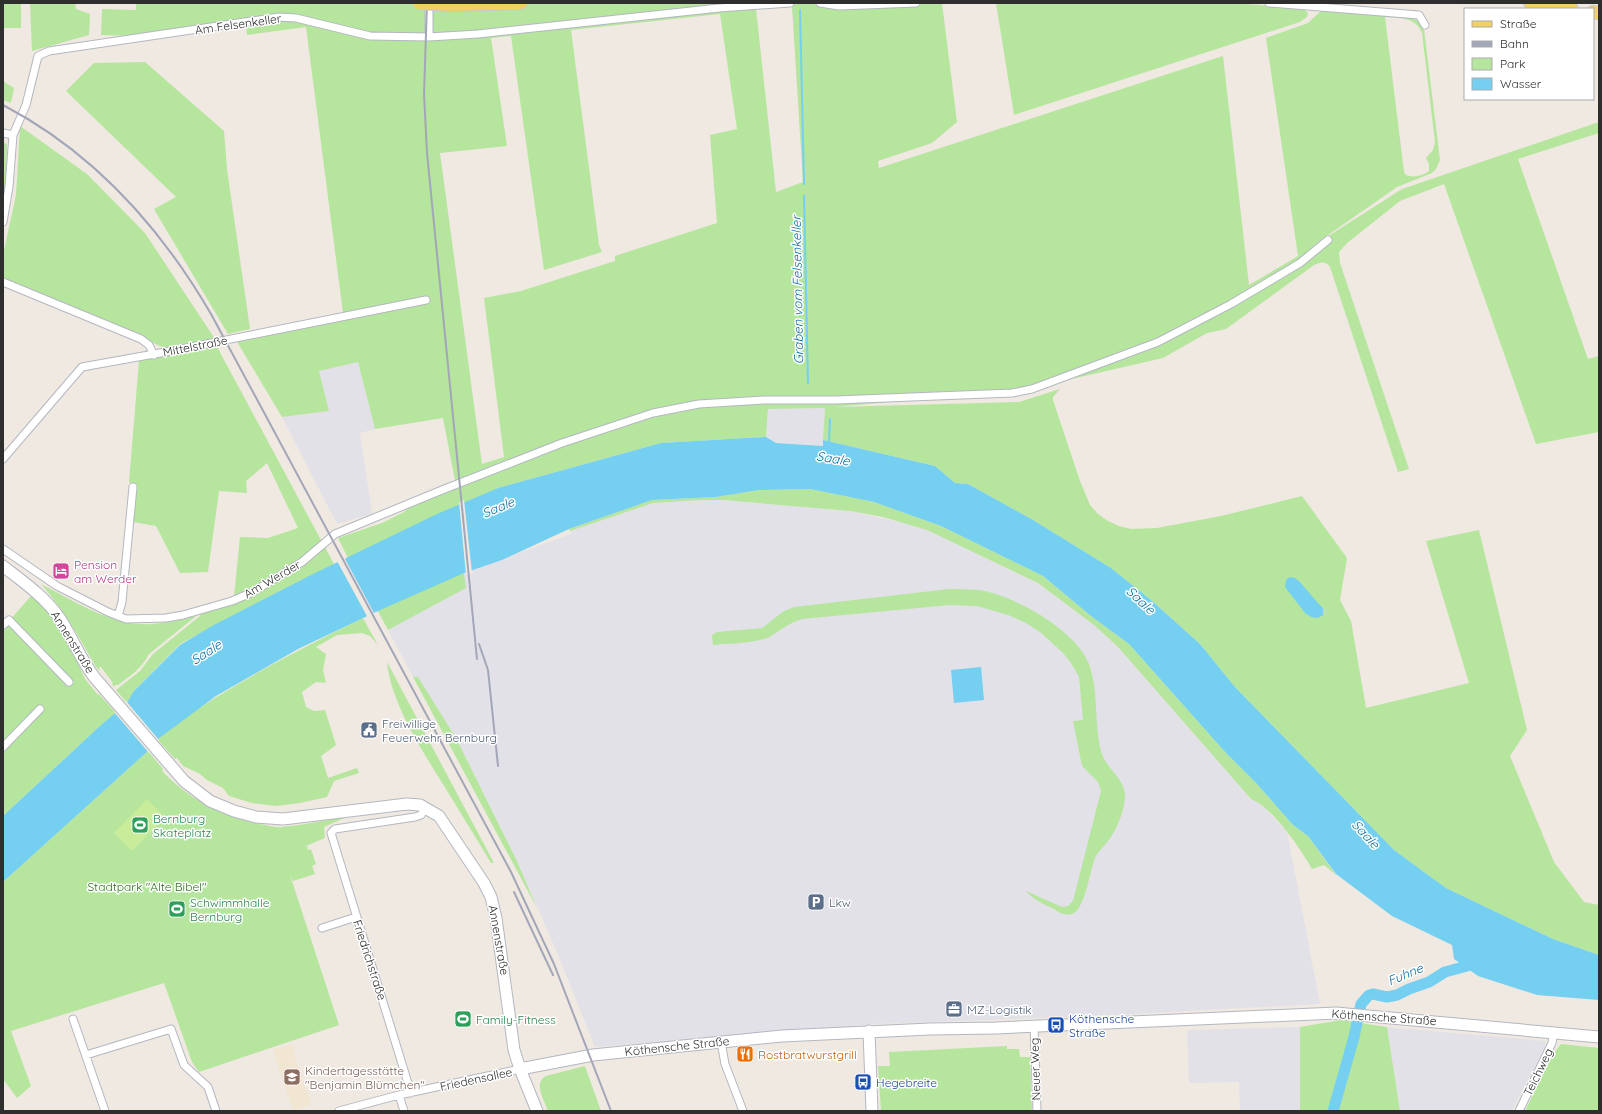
<svg xmlns="http://www.w3.org/2000/svg" width="1602" height="1114" viewBox="0 0 1602 1114" font-family="Quicksand,sans-serif">
<style>
.industrial{fill:#e3e1e8}
.education{fill:#f0e6d1}
.green{fill:#b6e59e;fill-rule:evenodd}
.pitch{fill:#c9ec9a}
.water{fill:#75cff0}
.pier{fill:#efe9e1}
.lines{fill:none;stroke-linecap:round;stroke-linejoin:round}
.stream{stroke:#75cff0;stroke-width:2}
.river{stroke:#75cff0;stroke-width:11}
.street-casing{stroke:#b4b7c1;stroke-width:9}
.secondary-casing{stroke:#b4b7c1;stroke-width:13}
.primary-casing{stroke:#c9c9c9;stroke-width:14}
.street{stroke:#fff;stroke-width:7}
.secondary{stroke:#fff;stroke-width:11}
.primary{stroke:#f2d163;stroke-width:12}
.rail{stroke:#a3a6b8;stroke-width:2}
.primary-bridge-casing{stroke:#c9c9c9;stroke-width:14;stroke-linecap:butt}
.primary-bridge{stroke:#f2d163;stroke-width:12}
.labels{text-anchor:middle;dominant-baseline:central;stroke-width:3;stroke-linejoin:round;paint-order:stroke}
.street-label{font-size:12px;fill:#2e2e2e;stroke:#fff}
.hotel-label{font-size:12px;fill:#b23c85;stroke:#fff;text-anchor:start}
.service-label{font-size:12px;fill:#4e5e75;stroke:#fff;text-anchor:start}
.leisure-label{font-size:12px;fill:#27864d;stroke:#fff;text-anchor:start}
.park-label{font-size:12px;fill:#2c6e1b;stroke:#fff}
.transit-label{font-size:12px;fill:#164399;stroke:#fff;text-anchor:start}
.food-label{font-size:12px;fill:#c56008;stroke:#fff;text-anchor:start}
.education-label{font-size:12px;fill:#785e54;stroke:#fff;text-anchor:start}
.water-label{font-size:13px;font-style:italic;fill:#0d6fa3;stroke:#fff}
</style>
<rect width="100%" height="100%" fill="#efe9e1"/>
<!-- industrial -->
<path class="industrial" d="M358,362L375,429L360,433L372,514L337,524L282,417L329,411L319,371Z
M825,408L824,446L776,443L766,437L768,409Z
M701,500H723L850,511L904,523L927,530L1038,583L1094,625L1118,647L1251,799L1260,803L1287,832L1320,1004L1094,1016L876,1024L595,1047L556,950L517,861L456,738L418,677H413L388,630L465,588L464,573L571,534L570,531L653,503Z
M1300,1027L1303,1111H1240L1239,1082L1189,1083L1187,1030Z
M1387,1027L1545,1041V1047L1512,1111H1400Z"/>
<!-- education -->
<path class="education" d="M291,1044L311,1104L293,1111L273,1050Z"/>
<!-- green -->
<path class="green" d="M3,3H21V28H3Z
M30,3H75L76,9L90,14L89,35L32,51Z
M136,3H942L957,122L932,143L878,161L879,168L1223,56L1249,285L1298,256L1266,38L1308,23L1322,10L1407,17C1416,19 1420,21 1424,29L1440,160L1436,169L1432,173L1397,187L1308,249L1402,189L1599,122V133L1518,159L1588,359L1599,356V432L1536,444L1444,184L1400,201L1347,243L1339,252L1340,263L1409,469L1398,472L1330,267C1325,261 1321,262 1314,265L1226,329L1207,333L1163,358L1028,389L835,407L1019,402L1060,389L1053,397V400L1080,481L1090,505L1098,514L1108,521L1119,526L1131,529L1157,528L1221,516L1302,496L1347,558L1340,600L1351,621L1366,708L1469,683L1426,541L1479,530L1527,730L1510,756L1554,862L1584,902L1599,905V955L1553,939L1446,888L1394,850L1235,687L1200,644L1151,600L1111,568L1033,520L968,484L955,483L935,466L823,440L825,408L768,409L766,437L661,443L498,488L348,558L338,538L382,523L404,512L411,506L456,486L443,418L375,429L358,362L319,371L329,411L282,417L236,340L423,298L343,313L306,27L247,35L245,18L140,36L101,35L102,9L136,10ZM792,7L803,182L776,192L756,9ZM720,14L737,129L710,135L717,223L615,256V261L521,291L484,298L504,457L482,464L440,153L507,146L491,38L511,36L544,270L602,252L599,245L571,30ZM1385,17C1400,18 1416,17 1422,33L1435,142L1433,150L1426,158L1429,164V171C1423,176 1413,178 1406,175L1404,172Z
M996,3H1234L1299,8L1304,9L1308,13L1307,17L1300,22L1014,115Z
M145,62L224,131L227,169L250,329L228,334L154,209L176,197L66,91L94,63Z
M3,81L14,88L11,103L3,100Z
M20,126L87,174L145,233L215,339L164,348L135,334L3,279V255L16,195Z
M3,141L7,145L6,185L3,202Z
M216,345L322,542C294,565 267,581 234,596L240,537L268,538L298,528L267,463L246,481L247,493L219,491L208,572L180,573L156,526L133,522L136,486L129,482L139,361Z
M810,489L874,502L941,526L1043,576L1091,616L1129,644L1226,753L1257,784L1293,825L1308,836L1336,875L1324,865L1312,869C1300,848 1273,808 1251,799L1118,647L1094,625L1038,583L927,530L883,517L850,511L723,500H701L653,503L570,531L569,529L652,500L716,497L759,490Z
M325,547L334,564L259,602L180,644L133,692L127,703L116,690L140,671L153,654L200,616L201,613C219,607 239,601 256,593C281,581 303,564 325,547Z
M464,573L466,588L388,630L370,596Z
M41,584C70,599 106,622 140,624C160,625 179,620 197,614L195,617L149,654C142,668 130,676 118,685H115L114,687L112,684L113,683L101,667H99L100,671L96,667C79,637 64,610 41,584Z
M949,589C959,589 969,589 979,590C1014,595 1076,630 1089,664C1099,692 1094,723 1101,751C1105,768 1125,778 1125,796C1125,810 1117,829 1108,841C1104,847 1098,851 1095,858C1090,871 1085,907 1074,913C1067,917 1059,913 1054,909C1045,905 1033,899 1026,891L1062,907L1068,906L1073,901L1101,791L1098,782L1082,766L1073,721L1083,720L1079,677L1071,663L1063,653L1040,632L1026,623L1008,615L977,606L950,605L802,619C790,622 780,631 769,637C754,644 729,643 713,645L712,635L717,632L762,628L784,611L794,607Z
M31,596L51,614L57,624L70,645L85,679L98,695L99,694L116,713L101,725L3,816V628Z
M363,618L378,645L370,636L362,633L337,635L316,647L326,654L323,670L326,683L316,682L302,692L306,707L314,711L325,710L336,745L321,756L328,778L357,768L359,773L334,781L327,797L300,803L276,806L252,803L229,796L223,788L207,780L200,774L183,766L177,758L175,759L157,739C176,725 195,710 215,698C263,668 312,643 363,618Z
M387,662L494,863H491C475,836 458,809 441,781C420,747 391,702 387,662Z
M413,677H418L456,738L517,861L537,908Z
M148,751L163,769L162,771C189,799 222,817 260,824C267,825 275,828 282,827C304,825 327,820 349,816L324,827L325,838L301,848L307,846L308,850L311,849L316,864L312,866L315,874L293,881L290,875L339,1025L199,1072L192,1062L164,983L11,1031L31,1086L17,1098L3,1079V882Z
M1341,1020L1387,1027L1400,1111H1300V1027Z
M1561,1044L1599,1048V1111H1525L1553,1054Z
M1007,1046V1049H1019L1020,1057H1030L1032,1111H881L878,1066H890L889,1052Z
M585,1066L601,1111H548C544,1100 533,1083 546,1076Z"/>
<!-- pitch -->
<path class="pitch" d="M147,799L165,817L132,851L114,833Z"/>
<!-- water -->
<path class="water" d="M766,437L776,443L823,446V440L935,466L955,483L968,484L1033,520L1111,568L1151,600L1200,644L1235,687L1394,850L1446,888L1553,939L1599,955V1000L1537,995L1478,976L1454,959L1452,945L1392,916L1336,874L1308,836L1293,825L1257,784L1226,753L1129,644L1091,616L1043,576L941,526L874,502L810,489L759,490L716,497L652,500L569,529L502,560L464,573L378,611L298,649L216,696L158,739L148,751L3,882V816L101,725L127,703L133,692L180,645L212,626L311,575L437,514L498,488L661,443Z
M1290,577L1295,578L1300,582L1317,602L1323,608V615L1318,618L1311,617L1305,613L1285,587L1286,580Z
M981,667L984,700L954,703L951,670Z"/>
<!-- pier -->
<path class="pier" d="M464,500L472,573L466,575L459,502Z
M344,557L375,615L368,618L337,561Z
M126,701L159,740L149,753L114,712Z"/>
<g class="lines">
<!-- stream -->
<path class="stream" d="M800,10L804,184
M804,196L808,383
M829,444L830,419"/>
<!-- river -->
<path class="river" d="M1333,1111L1354,1037L1361,1004L1369,995L1373,994L1387,997L1397,995L1409,989L1429,982L1445,972L1467,966L1474,956"/>
<!-- street casing -->
<g class="street-casing">
<path id="street" d="M820,3L839,6L916,3
M1269,3L1419,15L1425,25
M429,37V3
M3,133L13,135
M3,222L9,187L13,135L26,105L38,56L49,51L279,17L296,18L370,36L429,37L478,34L719,8L790,3
M3,282L141,339L149,345L154,355
M3,459L82,367L171,351L426,300
M3,549L57,586L108,612L126,619L166,618L183,615L232,601L253,592L302,562L335,534L442,490L562,443L653,413L699,404L764,400H836L1012,393L1032,389L1158,342L1231,304L1300,263L1328,240
M118,616L122,602L133,487
M3,625L9,620L69,682
M3,747L40,709
M322,928L356,917
M73,1019L105,1111
M1034,1026L1037,1111
M721,1042L725,1064L743,1111
M86,1055L171,1029L184,1065L208,1087L216,1111
M411,1093L331,833L335,829L415,817L421,815L426,808
M399,1095L404,1111
M339,1111L399,1095L520,1069
M1519,1111L1552,1043L1554,1032"/>
</g>
<!-- secondary casing -->
<g class="secondary-casing">
<path id="secondary" d="M3,566C22,581 44,596 58,616C72,636 80,659 95,678L184,781L210,801L234,811L256,817L283,819L407,804L420,805L439,816L484,883L491,897L496,918L514,1050L520,1069L537,1111
M869,1031L872,1111
M520,1069L593,1055L782,1036L930,1029L996,1028L1336,1013L1599,1037"/>
</g>
<!-- primary casing -->
<g class="primary-casing">
<path id="primary" d="M1530,3L1572,9
M451,5L521,3
M1593,12L1599,13"/>
</g>
<!-- street -->
<use href="#street" class="street"/>
<!-- secondary -->
<use href="#secondary" class="secondary"/>
<!-- primary -->
<use href="#primary" class="primary"/>
<!-- rail -->
<path class="rail" d="M427,3L424,94L427,153L477,659
M3,105C93,152 161,228 211,314L511,872L554,964L611,1111
M479,644L488,670L498,766
M514,892L553,975"/>
<!-- primary-bridge casing -->
<g class="primary-bridge-casing">
<path id="primary-bridge" d="M419,3L451,5"/>
</g>
<!-- primary-bridge -->
<use href="#primary-bridge" class="primary-bridge"/>
</g>
<!-- icons -->
<defs>
<g id="hotel-square" transform="scale(0.9)"><rect x="-9" y="-9" width="18" height="18" rx="4" fill="#d1479c" stroke="#fff"/><path d="M-6-4.5h1.5V1H6V5H4.5V3h-9V5H-6ZM-4 0a1.8 1.8 0 1 1 3.6 0ZM.5 0V-2.5h3Q6-2.5 6 0Z" fill="#fff"/></g>
<g id="civic-square" transform="scale(0.9)"><rect x="-9" y="-9" width="18" height="18" rx="4" fill="#5c6f8a" stroke="#fff"/><path d="M-.6-6.5H3V-4.5H.6V-3L4-1V1h2V6H-6V1h2V-1L-.6-3ZM-1.2 2.5V6h2.4V2.5Z" fill="#fff"/></g>
<g id="stadium-square" transform="scale(0.9)"><rect x="-9" y="-9" width="18" height="18" rx="4" fill="#2e9e5b" stroke="#fff"/><path d="M0-5a6.5 5 0 1 0 0 10a6.5 5 0 1 0 0-10ZM-3.5-1.8h7v3.6h-7Z" fill="#fff"/></g>
<g id="parking-square" transform="scale(0.9)"><rect x="-9" y="-9" width="18" height="18" rx="4" fill="#5c6f8a" stroke="#fff"/><path d="M-3.5-5.5H1a3.5 3.5 0 0 1 0 7H-1V5.5H-3.5ZM-1-3.4V-.6H.8a1.4 1.4 0 0 0 0-2.8Z" fill="#fff"/></g>
<g id="office-square" transform="scale(0.9)"><rect x="-9" y="-9" width="18" height="18" rx="4" fill="#5c6f8a" stroke="#fff"/><path d="M-6-3h4V-5.5h4V-3h4V5H-6ZM-1-4.5V-3h2v-1.5ZM-6 0V1H6V0Z" fill="#fff"/></g>
<g id="bus-square" transform="scale(0.9)"><rect x="-9" y="-9" width="18" height="18" rx="4" fill="#1a4fb4" stroke="#fff"/><path d="M-5-6H5V4H4V6H2V4H-2V6H-4V4H-5ZM-3.5-4V0h7V-4ZM-3.5 1.2v1.5H-2V1.2ZM2 1.2v1.5H3.5V1.2Z" fill="#fff"/></g>
<g id="restaurant-square" transform="scale(0.9)"><rect x="-9" y="-9" width="18" height="18" rx="4" fill="#e8710a" stroke="#fff"/><path d="M-5-6h1v4h1v-4h1v4h1v-4h1v5L-1.5 .5V6h-2V.5L-5-1ZM5-6V6H3V1.5H1.5Q1.5-4 5-6Z" fill="#fff"/></g>
<g id="school-square" transform="scale(0.9)"><rect x="-9" y="-9" width="18" height="18" rx="4" fill="#8d6e63" stroke="#fff"/><path d="M0-5L7-2L0 1L-7-2ZM-4 1L0 2.5L4 1V4Q0 6-4 4Z" fill="#fff"/></g>
</defs>
<g fill-rule="evenodd">
<use href="#hotel-square" x="61" y="571"/>
<use href="#civic-square" x="369" y="730"/>
<use href="#stadium-square" x="140" y="825"/>
<use href="#parking-square" x="816" y="902"/>
<use href="#stadium-square" x="177" y="909"/>
<use href="#office-square" x="954" y="1009"/>
<use href="#stadium-square" x="463" y="1019"/>
<use href="#bus-square" x="1056" y="1025"/>
<use href="#restaurant-square" x="745" y="1054"/>
<use href="#school-square" x="292" y="1077"/>
<use href="#bus-square" x="863" y="1082"/>
</g>
<g class="labels">
<!-- street labels -->
<g class="street-label">
<text transform="translate(238 24) rotate(-8)">Am Felsenkeller</text>
<text transform="translate(195 346) rotate(-11)">Mittelstraße</text>
<text transform="translate(272 579) rotate(-30)">Am Werder</text>
<text transform="translate(73 642) rotate(58)">Annenstraße</text>
<text transform="translate(499 940) rotate(80)">Annenstraße</text>
<text transform="translate(370 960) rotate(72)">Friedrichstraße</text>
<text transform="translate(1384 1017) rotate(4)">Köthensche Straße</text>
<text transform="translate(677 1046) rotate(-6)">Köthensche Straße</text>
<text transform="translate(1035 1069) rotate(-92)">Neuer Weg</text>
<text transform="translate(1538 1072) rotate(-64)">Teichweg</text>
<text transform="translate(476 1079) rotate(-12)">Friedensallee</text>
</g>
<!-- hotel labels -->
<g class="hotel-label">
<text x="74" y="564">Pension<tspan x="74" dy="14">am Werder</tspan></text>
</g>
<!-- service labels -->
<g class="service-label">
<text x="382" y="723">Freiwillige<tspan x="382" dy="14">Feuerwehr Bernburg</tspan></text>
<text x="829" y="902">Lkw</text>
<text x="967" y="1009">MZ-Logistik</text>
</g>
<!-- leisure labels -->
<g class="leisure-label">
<text x="153" y="818">Bernburg<tspan x="153" dy="14">Skateplatz</tspan></text>
<text x="190" y="902">Schwimmhalle<tspan x="190" dy="14">Bernburg</tspan></text>
<text x="476" y="1019">Family-Fitness</text>
</g>
<!-- park labels -->
<g class="park-label">
<text x="147" y="886">Stadtpark "Alte Bibel"</text>
</g>
<!-- transit labels -->
<g class="transit-label">
<text x="1069" y="1018">Köthensche<tspan x="1069" dy="14">Straße</tspan></text>
<text x="876" y="1082">Hegebreite</text>
</g>
<!-- food labels -->
<g class="food-label">
<text x="758" y="1054">Rostbratwurstgrill</text>
</g>
<!-- education labels -->
<g class="education-label">
<text x="305" y="1070">Kindertagesstätte<tspan x="305" dy="14">"Benjamin Blümchen"</tspan></text>
</g>
<!-- water labels -->
<g class="water-label">
<text transform="translate(797 290) rotate(-91)">Graben vom Felsenkeller</text>
<text transform="translate(833 458) rotate(9)">Saale</text>
<text transform="translate(498 507) rotate(-23)">Saale</text>
<text transform="translate(1141 600) rotate(43)">Saale</text>
<text transform="translate(206 652) rotate(-33)">Saale</text>
<text transform="translate(1366 834) rotate(47)">Saale</text>
<text transform="translate(1405 974) rotate(-23)">Fuhne</text>
</g>
</g>
<!-- border -->
<rect width="1602" height="1114" fill="none" stroke="#2e2e2e" stroke-width="8"/>
<!-- legend -->
<rect x="1464" y="8" width="130" height="92" fill="#ffffff" stroke="#ababab"/>
<rect x="1472" y="21" width="20" height="6" fill="#f2d163" stroke="#ababab"/>
<text x="1500" y="28" font-size="12" fill="#2e2e2e">Straße</text>
<rect x="1472" y="41" width="20" height="6" fill="#a3a6b8" stroke="#ababab"/>
<text x="1500" y="48" font-size="12" fill="#2e2e2e">Bahn</text>
<rect x="1472" y="58" width="20" height="12" fill="#b6e59e" stroke="#ababab"/>
<text x="1500" y="68" font-size="12" fill="#2e2e2e">Park</text>
<rect x="1472" y="78" width="20" height="12" fill="#75cff0" stroke="#ababab"/>
<text x="1500" y="88" font-size="12" fill="#2e2e2e">Wasser</text>
</svg>
